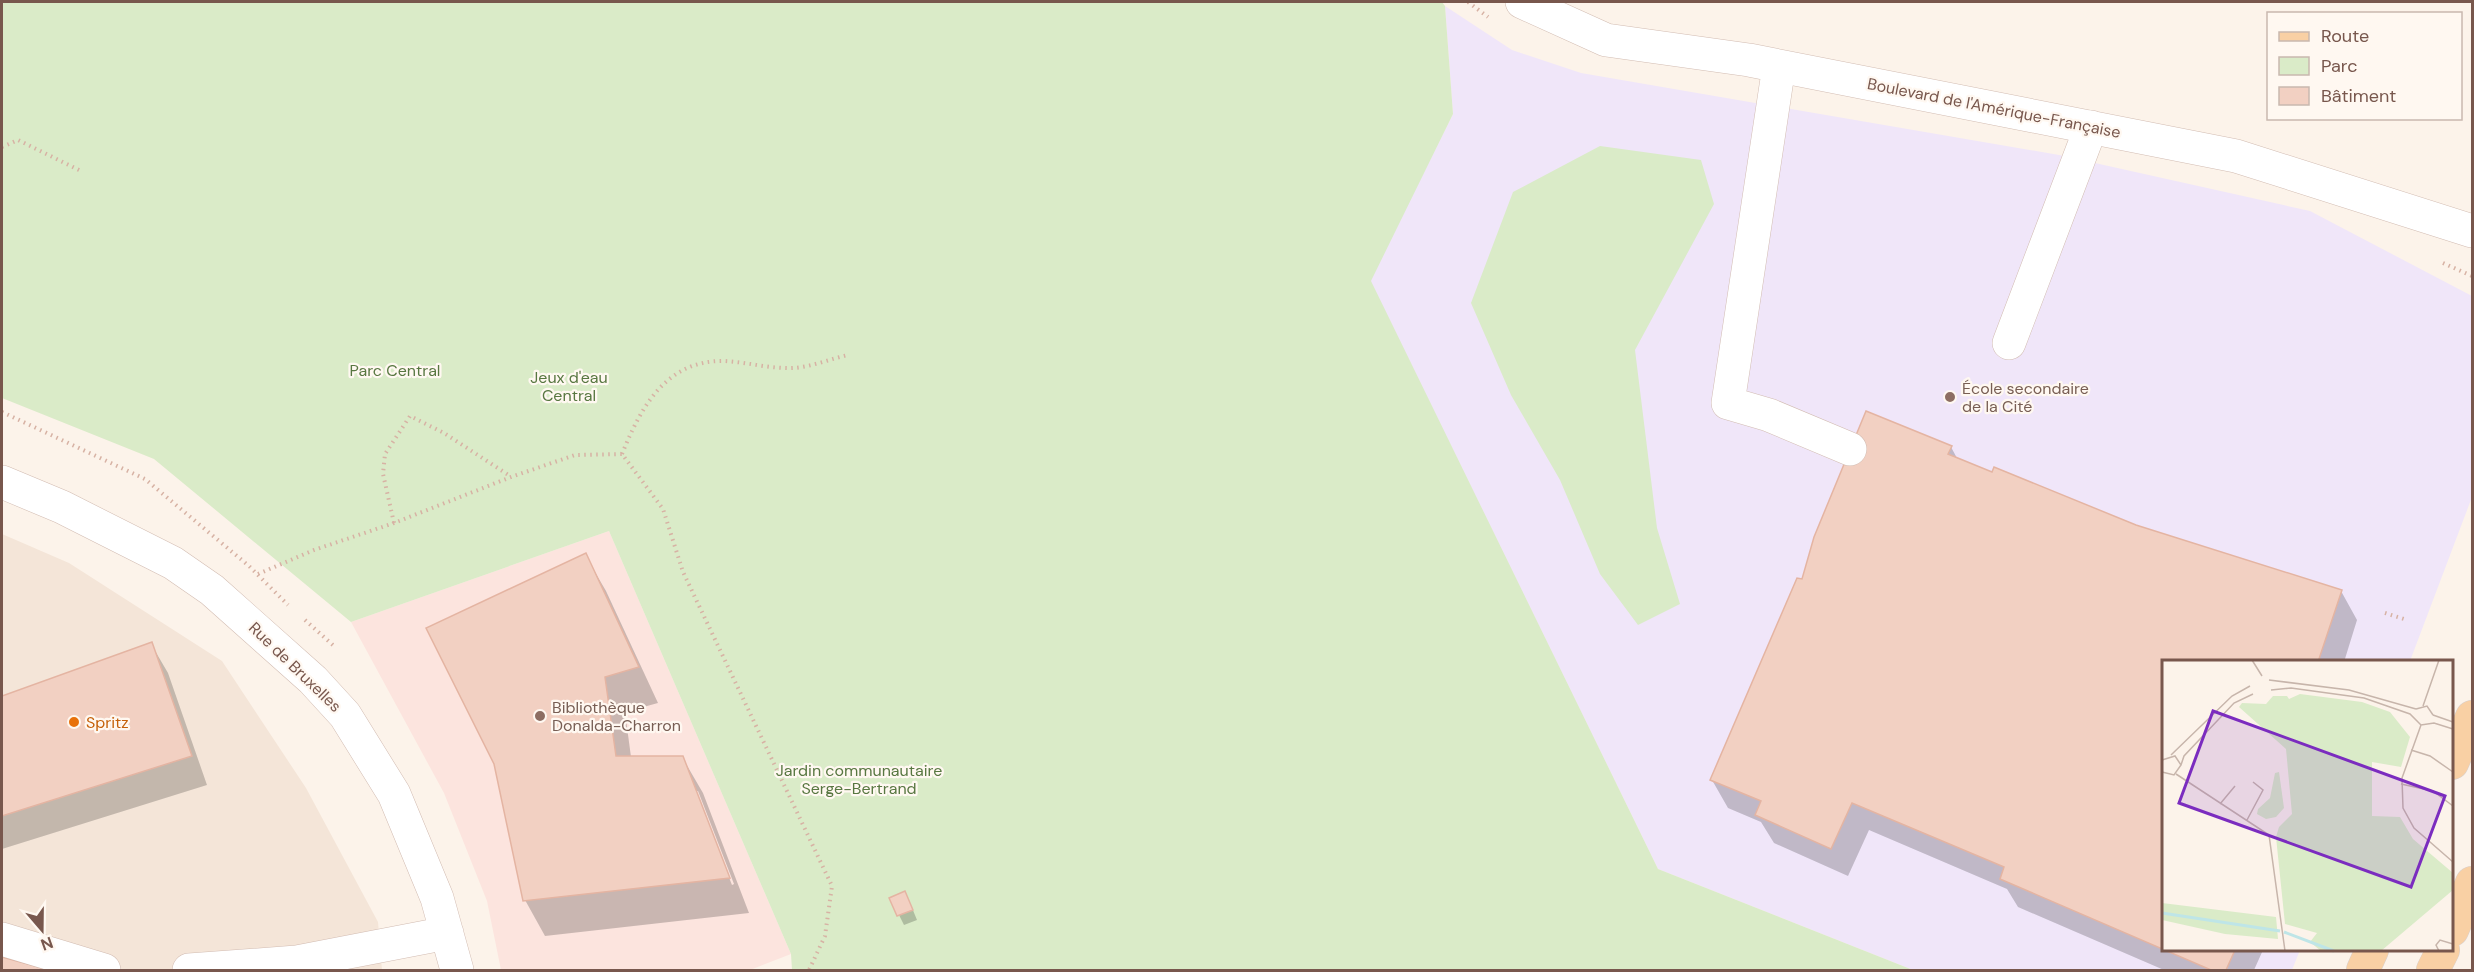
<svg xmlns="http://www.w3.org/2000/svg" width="2474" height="972" viewBox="0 0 2474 972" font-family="'DM Sans',sans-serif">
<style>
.residential{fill:#f4e5d8}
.commercial{fill:#fce4de}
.education{fill:#f0e6f9}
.green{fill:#daebc8}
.shadow{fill:#0003;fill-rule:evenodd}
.building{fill:#f2d0c2;stroke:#e4b4a2;stroke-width:1.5}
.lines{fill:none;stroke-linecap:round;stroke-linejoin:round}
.minor-casing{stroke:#d2bcb2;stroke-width:34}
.major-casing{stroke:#d9d0cd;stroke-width:34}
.path{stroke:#d7b2a4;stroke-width:4;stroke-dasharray:1.5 4.5;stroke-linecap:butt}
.minor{stroke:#fff;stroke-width:33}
.major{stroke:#f9d0a4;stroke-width:33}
.education-dot{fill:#8d6e63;stroke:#fff8f1;stroke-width:2}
.food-dot{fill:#e8710a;stroke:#fff8f1;stroke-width:2}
.labels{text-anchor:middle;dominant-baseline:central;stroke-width:4.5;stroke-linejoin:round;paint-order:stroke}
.street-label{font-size:16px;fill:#78574d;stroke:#fff8f1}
.park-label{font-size:16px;fill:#587741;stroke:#fff8f1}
.education-label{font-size:16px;fill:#785e54;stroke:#fff8f1;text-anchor:start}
.food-label{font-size:16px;fill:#c56008;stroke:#fff8f1;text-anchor:start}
.inset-river{fill:none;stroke:#bee5e7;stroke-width:3}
.inset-road{fill:none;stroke:#c7b5ab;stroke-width:1.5}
.view{fill:#7b2cbf;fill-opacity:0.15;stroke:#7b2cbf;stroke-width:3}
.inset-edge{fill:none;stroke:#78574d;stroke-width:3}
</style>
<rect width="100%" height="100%" fill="#fcf3ea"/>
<!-- residential -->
<path class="residential" d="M2,534L69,563L222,661L306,788L378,922L382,970H2Z"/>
<!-- commercial -->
<path class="commercial" d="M609,531L791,954L750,970H501L487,901L444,793L351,622Z"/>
<!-- education -->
<path class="education" d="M1445,6L1512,50L1581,73L2059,155L2310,211L2472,296V497L2410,661L2164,662V950H2300L2292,970H1913L1658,869L1370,280L1453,114Z"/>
<!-- green -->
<path class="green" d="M2,2H1442L1445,6L1453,114L1371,281L1658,869L1913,970H792L791,954L609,531L351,622L154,459L2,398Z
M1600,146L1701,160L1714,204L1635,350L1657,528L1680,604L1638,625L1600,574L1560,480L1511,395L1471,303L1513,192Z"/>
<!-- shadow -->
<path class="shadow" d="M1951,447L1958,460L2136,526L2341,591L2357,620L2344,662H2164V950H2263L2254,970H2164L2018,907L2007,889L1869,830L1848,876L1774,843L1761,822L1728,808L1712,780L1803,581Z
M585,555L606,591L658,703L625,712L631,757H682L703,793L749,913L545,936L525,900ZM695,791H698L734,884L732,885Z
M151,644L168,673L207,785L2,849V697Z
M891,899L910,903L917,920L904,925Z
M2,959L44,970H2Z"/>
<!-- building -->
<path class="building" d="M1866,411L1952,446L1948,454L1992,472L1994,467L2136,525L2342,590L2318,662H2164V950H2235L2226,970H2211L2000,879L2004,867L1852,803L1831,849L1755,815L1761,801L1710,780L1797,578L1802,579L1814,537Z
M586,553L639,667L605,677L616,756H683L730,878L523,901L494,764L426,628Z
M152,642L192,756L2,816V696Z
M905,891L913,910L897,916L889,898Z
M2,957L50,970H2Z"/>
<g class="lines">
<!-- minor casing -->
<g class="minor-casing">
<path id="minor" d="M1522,2L1606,40L1749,60L2236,156L2472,231
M1779,66L1728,403L1769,415L1850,449
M2009,343L2091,127
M2,482L62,507L173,563L212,590L313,680L345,715L394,794L437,898L457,970
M2,939L104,970
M189,970L297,962L447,933"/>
</g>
<!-- major casing -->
<g class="major-casing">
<path id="major" d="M2452,763L2472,717
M2452,930L2472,883
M2363,970L2372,950
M2433,970L2443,950"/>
</g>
<!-- path -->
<path class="path" d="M1468,2L1488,17
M2,147L18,140L83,172
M2443,263L2472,276
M2,412L145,479L249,566L288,605
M622,454C641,407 666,360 724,361C747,362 770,369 793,368C811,367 830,359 848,355
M394,523L383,474L385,454L410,416L444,433L510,476
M258,574L314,550L394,523L511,477L575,455L622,454L663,509L683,572L832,886L825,936L809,970
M2385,613L2404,619
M305,620L335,647"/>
<!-- minor -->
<use href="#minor" class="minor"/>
<!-- major -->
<use href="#major" class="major"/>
</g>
<!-- markers -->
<g class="education-dot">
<circle cx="1950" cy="397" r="6"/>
<circle cx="540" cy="716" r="6"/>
</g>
<circle class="food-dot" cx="74" cy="722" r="6"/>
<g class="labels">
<!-- street labels -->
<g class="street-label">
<text transform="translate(1994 108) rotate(11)">Boulevard de l'Amérique-Française</text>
<text transform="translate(295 667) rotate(44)">Rue de Bruxelles</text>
</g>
<!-- park labels -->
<g class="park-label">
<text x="395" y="370">Parc Central</text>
<text x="569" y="377">Jeux d'eau<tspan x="569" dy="18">Central</tspan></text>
<text x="859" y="770">Jardin communautaire<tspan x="859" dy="18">Serge-Bertrand</tspan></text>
</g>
<!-- education labels -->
<g class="education-label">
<text x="1962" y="388">École secondaire<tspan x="1962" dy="18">de la Cité</tspan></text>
<text x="552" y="707">Bibliothèque<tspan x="552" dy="18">Donalda-Charron</tspan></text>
</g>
<!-- food labels -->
<g class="food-label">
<text x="86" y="722">Spritz</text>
</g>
</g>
<!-- overview -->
<g transform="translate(2162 660)">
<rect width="291" height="291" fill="#fcf3ea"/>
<path d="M138,34L200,42L228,52L248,77L239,107L210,102V156L238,157L251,179L291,213V230L219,291H159L148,282L155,273L123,264L114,177L117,167L130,154L124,89L77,47L80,43L104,44L111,36H125L127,39ZM117,112L122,148L114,157L104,159L95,154L96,149L108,138L113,113ZM0,243L114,257L116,279L63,274L0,260Z" fill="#daebc8"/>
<path class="inset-river" d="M0,253L118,271M122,272L172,291"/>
<path class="inset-road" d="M90,0L100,16M107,20L187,30L254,49M109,30L129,28L202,38L248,54L259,65L272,63L291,69M261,46L277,0M254,49L265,46L271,55M271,55L291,62M259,65L240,118L241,148L252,168L291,202M249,90L268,96L291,112M9,95L70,36L88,26M0,100L13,96L19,105L12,115L0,112M19,105L22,96L72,43L91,34M14,114L107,175L123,291M239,124L271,131L291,146M58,144L73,126M85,160L101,130L91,122M277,291L274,285L278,280L291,284"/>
<path class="view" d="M51,51L283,136L249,227L17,143Z"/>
<rect width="291" height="291" class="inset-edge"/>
</g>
<!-- border -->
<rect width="2474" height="972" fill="none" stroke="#78574d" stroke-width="6"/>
<!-- legend -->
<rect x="2267" y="12" width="195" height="108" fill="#fff8f1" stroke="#c9b8af" stroke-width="1.5"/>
<rect x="2279" y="32" width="30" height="9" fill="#f9d0a4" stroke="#c9b8af" stroke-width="1.5"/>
<text x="2321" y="42" font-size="18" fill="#78574d">Route</text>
<rect x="2279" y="57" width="30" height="18" fill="#daebc8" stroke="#c9b8af" stroke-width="1.5"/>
<text x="2321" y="72" font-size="18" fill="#78574d">Parc</text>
<rect x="2279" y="87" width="30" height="18" fill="#f2d0c2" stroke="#c9b8af" stroke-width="1.5"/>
<text x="2321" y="102" font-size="18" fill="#78574d">Bâtiment</text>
<!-- north arrow -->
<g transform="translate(42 930) rotate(160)" stroke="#fff8f1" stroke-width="4.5" paint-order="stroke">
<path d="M0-4.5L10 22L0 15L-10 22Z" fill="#78574d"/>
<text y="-9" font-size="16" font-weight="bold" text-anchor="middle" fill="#78574d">N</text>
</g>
</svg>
